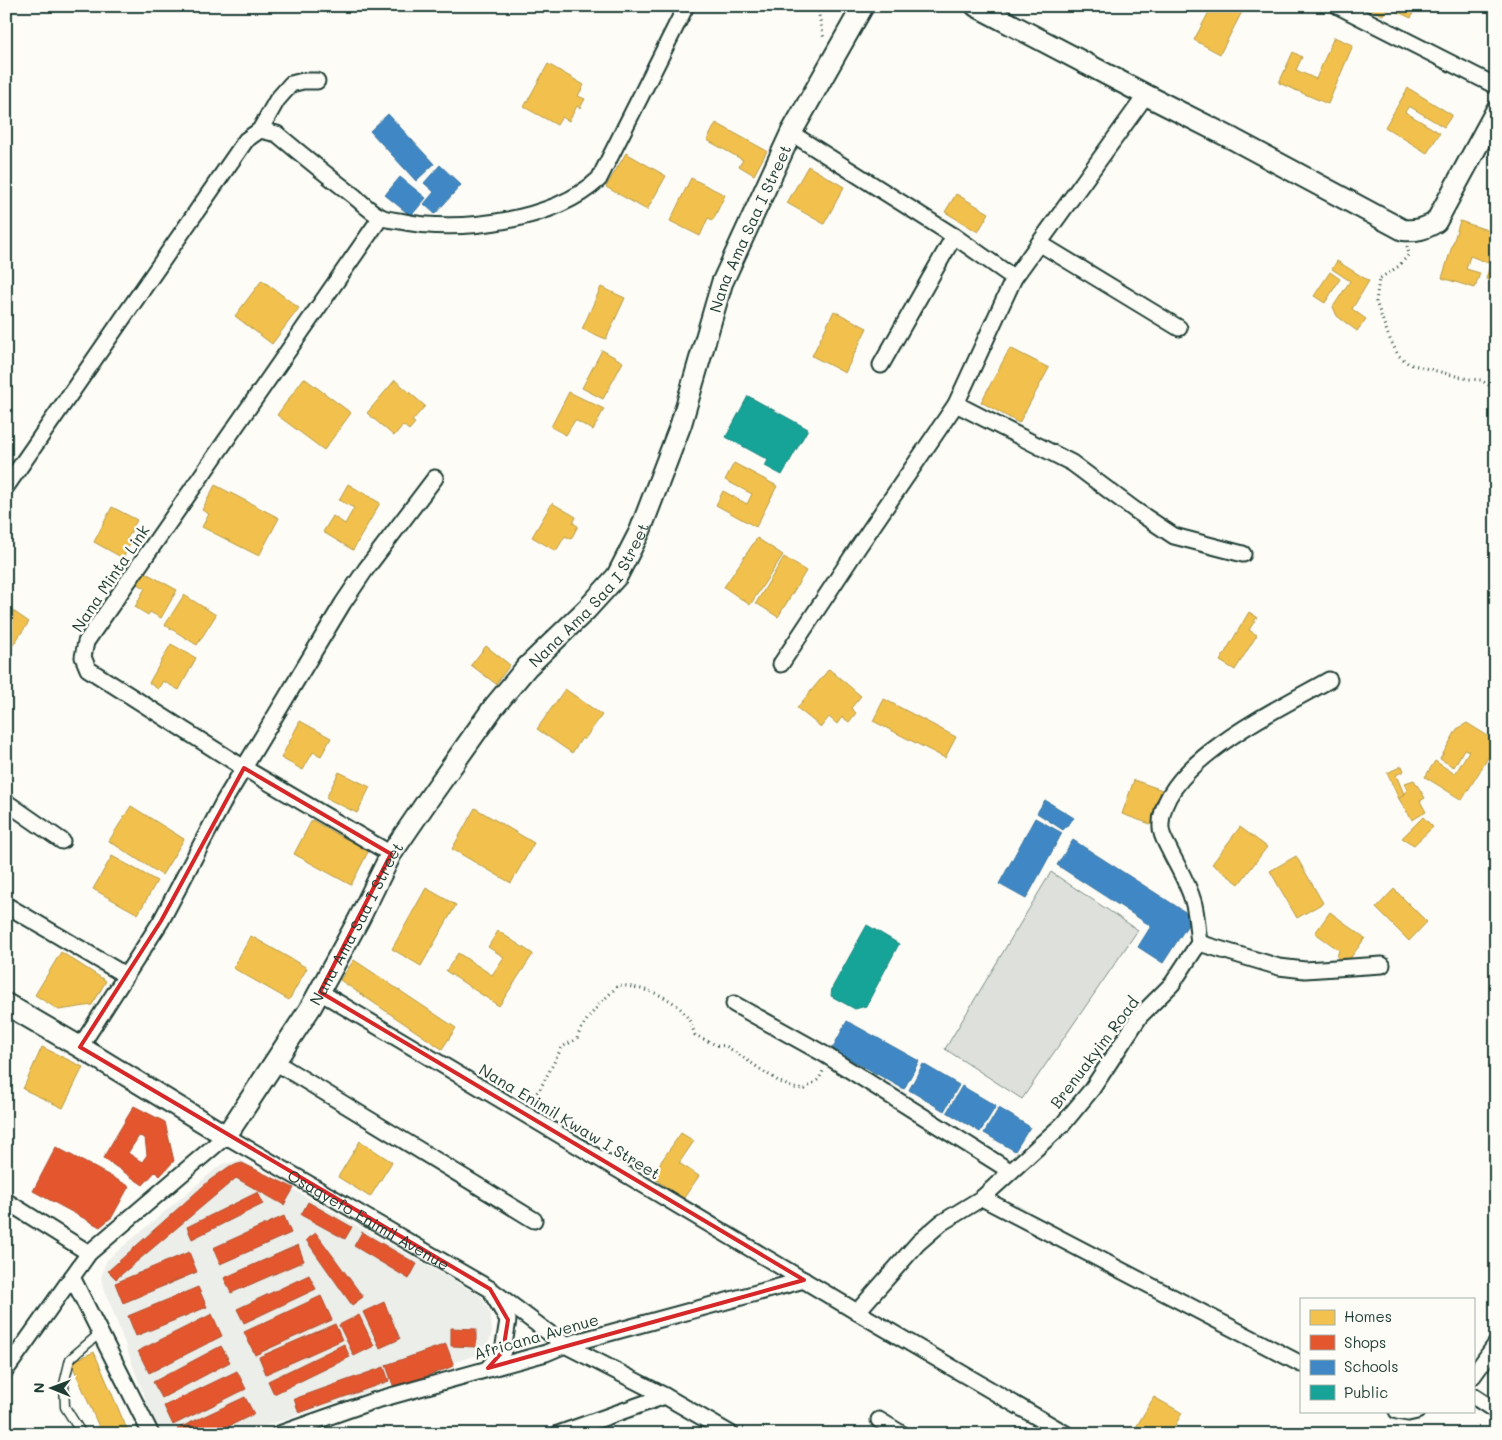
<svg xmlns="http://www.w3.org/2000/svg" width="1502" height="1440" viewBox="0 0 1502 1440" font-family="Mali,sans-serif">
<style>
.built{fill:#eceee9}
.green{fill:#dde0db;stroke:#7e8e88}
.homes{fill:#f2c14e;stroke:#b39946}
.shops{fill:#e4572e;stroke:#a94f30;fill-rule:evenodd}
.schools{fill:#3f88c5;stroke:#35729a}
.public{fill:#17a398;stroke:#19847a}
.lines{fill:none;stroke-linecap:round;stroke-linejoin:round}
.lane-casing{stroke:#1f3d34;stroke-width:11}
.street-casing{stroke:#1f3d34;stroke-width:19}
.secondary-casing{stroke:#1f3d34;stroke-width:24}
.path{stroke:#1f3d34;stroke-width:3;stroke-dasharray:1 4;stroke-linecap:butt}
.lane{stroke:#fdfcf7;stroke-width:8}
.street{stroke:#fdfcf7;stroke-width:15}
.secondary{stroke:#fdfcf7;stroke-width:20}
.marked{fill:none;stroke:#d62828;stroke-width:4;stroke-linejoin:round}
.labels{text-anchor:middle;dominant-baseline:central;stroke-width:5;stroke-linejoin:round;paint-order:stroke}
.street-label{font-size:16px;fill:#1f3d34;stroke:#fdfcf7}
</style>
<rect width="100%" height="100%" fill="#fdfcf7"/>
<filter id="ink" filterUnits="userSpaceOnUse"><feTurbulence type="fractalNoise" baseFrequency=".02" numOctaves="2"/><feDisplacementMap in="SourceGraphic" scale="10" xChannelSelector="R" yChannelSelector="G"/><feConvolveMatrix kernelMatrix="1 2 1 2 8 2 1 2 1" color-interpolation-filters="sRGB"/></filter>
<g filter="url(#ink)">
<!-- built -->
<path class="built" d="M241,1160L481,1296L491,1315L492,1332L488,1345L482,1353L241,1434H158L103,1284L101,1278L106,1261L218,1167L223,1164Z"/>
<!-- green -->
<path class="green" d="M1051,872L1138,930L1022,1099L945,1049Z"/>
<!-- homes -->
<path class="homes" d="M1204,6H1245L1220,54L1194,40L1210,10Z
M1363,6H1416L1411,18L1387,7L1383,15Z
M1334,37L1353,45L1328,104L1279,83L1293,52L1302,57L1296,70L1316,79Z
M548,64L584,85L578,96L585,99L580,108L577,106L569,121L562,117L557,125L524,107Z
M1408,88L1452,115L1444,127L1409,106L1405,112L1440,133L1427,153L1385,127Z
M716,123L767,151L754,175L739,166L743,160L707,140Z
M626,153L666,176L647,210L606,187Z
M808,166L844,187L824,224L787,203Z
M691,178L725,195L713,220L708,218L700,236L670,221Z
M956,194L989,213L978,232L945,212Z
M1460,221L1496,233V243L1489,263L1470,256L1466,269L1480,273L1475,288L1442,278Z
M1496,244V282L1486,279Z
M1337,261L1369,281L1352,309L1366,319L1357,331L1337,316L1333,307L1350,281L1332,269Z
M1330,272L1340,279L1325,303L1314,296Z
M262,280L299,308L272,344L235,316Z
M601,287L625,298L606,339L582,329Z
M834,311L867,328L845,373L812,356Z
M1010,348L1049,368L1019,423L981,402Z
M602,350L623,362L603,399L582,388Z
M304,378L351,413L324,450L277,415Z
M395,380L425,406L412,421L415,423L409,430L403,425L394,436L367,413Z
M569,392L604,409L593,430L575,420L566,435L551,427Z
M734,463L777,486L756,527L716,505L723,491L747,504L752,494L725,480Z
M348,484L380,503L353,550L323,532L333,516L345,524L354,508L339,500Z
M215,485L279,518L259,556L202,527L209,514L202,510Z
M552,503L576,517L573,523L578,526L571,539L565,536L556,551L532,537Z
M112,507L137,520L127,539L131,542L123,558L94,542Z
M757,538L783,555L750,605L724,587Z
M784,557L806,571L778,617L756,603Z
M144,572L177,590L161,618L150,612L148,615L135,607L145,588L137,584Z
M184,595L216,615L197,645L165,625Z
M6,606L29,622L6,655Z
M1249,612L1257,617L1249,630L1257,635L1235,670L1220,661Z
M171,644L196,658L179,690L163,681L158,689L149,683Z
M486,646L510,665L496,684L471,665Z
M829,669L861,696L851,708L856,713L849,722L842,717L837,724L829,717L821,727L797,708Z
M565,689L602,715L584,740L582,738L572,753L537,729Z
M884,699L956,737L945,758L873,721Z
M300,721L331,738L321,756L313,752L303,770L281,758Z
M1467,723L1496,741V745L1462,800L1425,777L1435,761L1455,774L1469,751L1464,749L1454,767L1440,759L1457,729Z
M1402,766L1404,771L1396,775L1404,794L1399,799L1387,773Z
M339,772L370,787L357,813L326,798Z
M1134,780L1165,791L1153,825L1122,814Z
M1414,780L1425,798L1420,801L1426,812L1412,820L1399,799L1407,790L1405,783Z
M131,806L184,839L162,875L109,841Z
M475,808L534,843L511,883L452,849Z
M1423,817L1433,827L1414,845L1402,838Z
M312,820L340,836L369,850L351,885L294,854Z
M1240,827L1267,847L1239,884L1212,864Z
M112,856L157,881L138,914L93,889Z
M1296,856L1323,903L1297,918L1270,871Z
M426,888L456,905L421,966L392,949Z
M1394,889L1427,922L1409,941L1376,908Z
M1330,912L1365,938L1346,964L1337,957L1339,950L1315,933Z
M498,931L533,954L499,1006L446,971L458,953L492,975L504,957L488,947Z
M251,936L307,968L289,1000L233,968Z
M61,952L106,981L92,1005L59,1010L35,995Z
M354,960L456,1028L442,1049L340,980Z
M42,1047L83,1067L63,1108L23,1089Z
M681,1133L694,1141L679,1163L699,1176L683,1199L651,1176Z
M360,1141L392,1162L370,1197L338,1177Z
M94,1352L129,1434H102L71,1362Z
M1154,1397L1182,1413L1170,1434H1132Z"/>
<!-- shops -->
<path class="shops" d="M134,1106L165,1122L174,1161L160,1176L155,1172L143,1185L103,1158ZM139,1136L145,1138L147,1155L142,1162L128,1153Z
M56,1147L129,1186L112,1217L100,1227L33,1191Z
M242,1163L294,1188L284,1205L236,1178L116,1279L108,1271L210,1180L230,1166Z
M258,1192L263,1204L192,1239L187,1227Z
M308,1202L352,1227L345,1239L301,1215Z
M284,1216L291,1233L220,1264L213,1248Z
M362,1232L417,1264L409,1279L354,1246Z
M316,1233L363,1297L352,1305L306,1240Z
M298,1245L304,1261L231,1293L224,1278Z
M189,1252L197,1272L123,1303L115,1283Z
M309,1275L316,1289L244,1323L237,1309Z
M198,1287L207,1307L136,1336L128,1316Z
M321,1296L332,1320L255,1355L244,1332Z
M384,1302L400,1339L380,1348L363,1312Z
M212,1314L222,1336L149,1373L138,1351Z
M359,1315L374,1346L354,1356L339,1325Z
M335,1324L342,1340L266,1374L259,1357Z
M451,1328L476,1329V1347L451,1346Z
M344,1344L350,1357L274,1394L268,1381Z
M446,1344L454,1366L394,1388L386,1365Z
M221,1346L230,1362L162,1398L153,1382Z
M384,1367L389,1381L299,1413L294,1399Z
M237,1371L246,1389L173,1425L164,1406Z
M245,1397L254,1414L213,1434H179L177,1429Z"/>
<!-- schools -->
<path class="schools" d="M388,114L434,164L416,181L370,131Z
M440,165L461,185L435,214L424,204L434,192L424,183Z
M400,177L426,198L411,216L385,195Z
M1045,800L1074,818L1063,830L1037,813Z
M1035,818L1062,833L1026,899L999,884Z
M1073,840L1193,917L1163,963L1138,947L1151,926L1057,865Z
M847,1021L919,1061L904,1089L832,1049Z
M923,1064L959,1085L944,1111L909,1090Z
M962,1086L996,1106L980,1132L947,1112Z
M999,1108L1030,1127L1015,1151L984,1133Z"/>
<!-- public -->
<path class="public" d="M748,396L808,429L782,475L765,466L768,460L726,437Z
M867,925L899,944L866,1006L855,1009L831,996L832,988Z"/>
<g class="lines">
<!-- lane casing -->
<g class="lane-casing">
<path id="lane" d="M82,1434L65,1407L64,1384L70,1359L100,1333"/>
</g>
<!-- street casing -->
<g class="street-casing">
<g id="street">
<path d="M1338,6L1496,86"/>
<path d="M260,130L277,134C302,155 328,176 354,196C362,203 372,213 381,217C387,220 394,220 400,221C458,234 554,221 599,179L686,6"/>
<path d="M791,133L954,236L1014,278"/>
<path d="M381,217L86,642L83,657L88,669L244,768L391,854"/>
<path d="M1039,243L1179,328"/>
<path d="M881,365L954,236"/>
<path d="M956,404L1072,463L1135,510L1174,536L1243,554"/>
<path d="M6,487L246,140L260,130L277,100L291,84L303,81H317"/>
<path d="M781,664L859,546L956,404L1014,278L1146,95"/>
<path d="M6,802L62,841"/>
<path d="M6,905L125,975"/>
<path d="M1199,943L1279,967L1305,970L1382,965"/>
<path d="M320,992L857,1312L1066,1434"/>
<path d="M734,1004L824,1054L1010,1171"/>
<path d="M80,1047L161,921L224,801L343,603L366,569L435,478"/>
<path d="M275,1062L534,1220"/>
<path d="M982,1198L1301,1364"/>
<path d="M6,1201L89,1253"/>
<path d="M72,1277L151,1434"/>
<path d="M857,1312L918,1243L941,1223L982,1198L1063,1124L1092,1089L1140,1016L1172,984L1199,943C1197,929 1197,914 1193,901C1188,883 1177,866 1169,849C1166,843 1161,835 1161,828C1157,764 1283,707 1329,680"/>
<path d="M488,1368L503,1351L508,1320L493,1295"/>
<path id="s1" d="M6,1370L89,1253L226,1136L490,1289L565,1345L665,1396L731,1434"/>
<path d="M1473,1376L1496,1344"/>
<path d="M1473,1396L1496,1411"/>
<path d="M1397,1411L1408,1413L1417,1411"/>
<path d="M879,1420L902,1434"/>
<path d="M279,1434L373,1401L546,1353L565,1345L804,1280"/>
<path d="M558,1434L665,1396"/>
</g>
</g>
<!-- secondary casing -->
<g class="secondary-casing">
<g id="secondary">
<path d="M976,6L1146,95L1233,139L1403,230C1417,231 1425,229 1436,222L1496,111"/>
<path id="s2" d="M6,1004L80,1047L226,1136L311,1007L359,919L391,854L430,797L493,708L527,667L587,609L617,576L640,531L681,424L722,283L791,133L863,6"/>
</g>
</g>
<!-- path -->
<path class="path" d="M817,6L824,39
M1407,246L1409,254L1399,266L1379,279L1376,302L1389,337L1398,355L1409,364L1468,379L1481,380L1496,390
M530,1100L540,1089L562,1047L577,1039C581,1022 606,997 619,985C644,988 676,996 689,1020C692,1025 693,1030 695,1035L716,1045L726,1046L778,1081L793,1088L805,1089L819,1079L823,1071"/>
<!-- lane -->
<use href="#lane" class="lane"/>
<!-- street -->
<use href="#street" class="street"/>
<!-- secondary -->
<use href="#secondary" class="secondary"/>
</g>
</g>
<!-- marked area -->
<path class="marked" d="M244,768L391,854L320,992L804,1280L488,1368L503,1351L508,1320L490,1289L80,1047L161,921Z"/>
<g class="labels">
<!-- street labels -->
<g class="street-label">
<text stroke="none"><textPath href="#s2" startOffset="1316">Nana Ama Saa I Street</textPath></text>
<text transform="translate(110 578) rotate(-56)">Nana Minta Link</text>
<text stroke="none"><textPath href="#s2" startOffset="911">Nana Ama Saa I Street</textPath></text>
<text stroke="none"><textPath href="#s2" startOffset="506">Nana Ama Saa I Street</textPath></text>
<text transform="translate(1094 1052) rotate(-53)">Brenuakyim Road</text>
<text transform="translate(570 1121) rotate(31)">Nana Enimil Kwaw I Street</text>
<text stroke="none"><textPath href="#s1" startOffset="489">Osagyefo Enimil Avenue</textPath></text>
<text transform="translate(536 1336) rotate(-16)">Africana Avenue</text>
</g>
</g>
<!-- margin -->
<rect width="1502" height="1440" fill="none" stroke="#fdfcf7" stroke-width="25"/>
<rect x="12" y="12" width="1477" height="1415" fill="none" stroke="#1f3d34" stroke-width="2" filter="url(#ink)"/>
<!-- legend -->
<rect x="1300" y="1298" width="175" height="115" fill="#fdfcf7" stroke="#a4b0a9"/>
<rect x="1310" y="1310" width="25" height="15" fill="#f2c14e" stroke="#a4b0a9"/>
<text x="1344" y="1322" font-size="15" fill="#1f3d34">Homes</text>
<rect x="1310" y="1335" width="25" height="15" fill="#e4572e" stroke="#a4b0a9"/>
<text x="1344" y="1348" font-size="15" fill="#1f3d34">Shops</text>
<rect x="1310" y="1360" width="25" height="15" fill="#3f88c5" stroke="#a4b0a9"/>
<text x="1344" y="1372" font-size="15" fill="#1f3d34">Schools</text>
<rect x="1310" y="1385" width="25" height="15" fill="#17a398" stroke="#a4b0a9"/>
<text x="1344" y="1398" font-size="15" fill="#1f3d34">Public</text>
<!-- north arrow -->
<g transform="translate(52 1388) rotate(271)" stroke="#fdfcf7" stroke-width="4" paint-order="stroke">
<path d="M0-4L9 19L0 12L-9 19Z" fill="#1f3d34"/>
<text y="-8" font-size="14" font-weight="bold" text-anchor="middle" fill="#1f3d34">N</text>
</g>
</svg>
